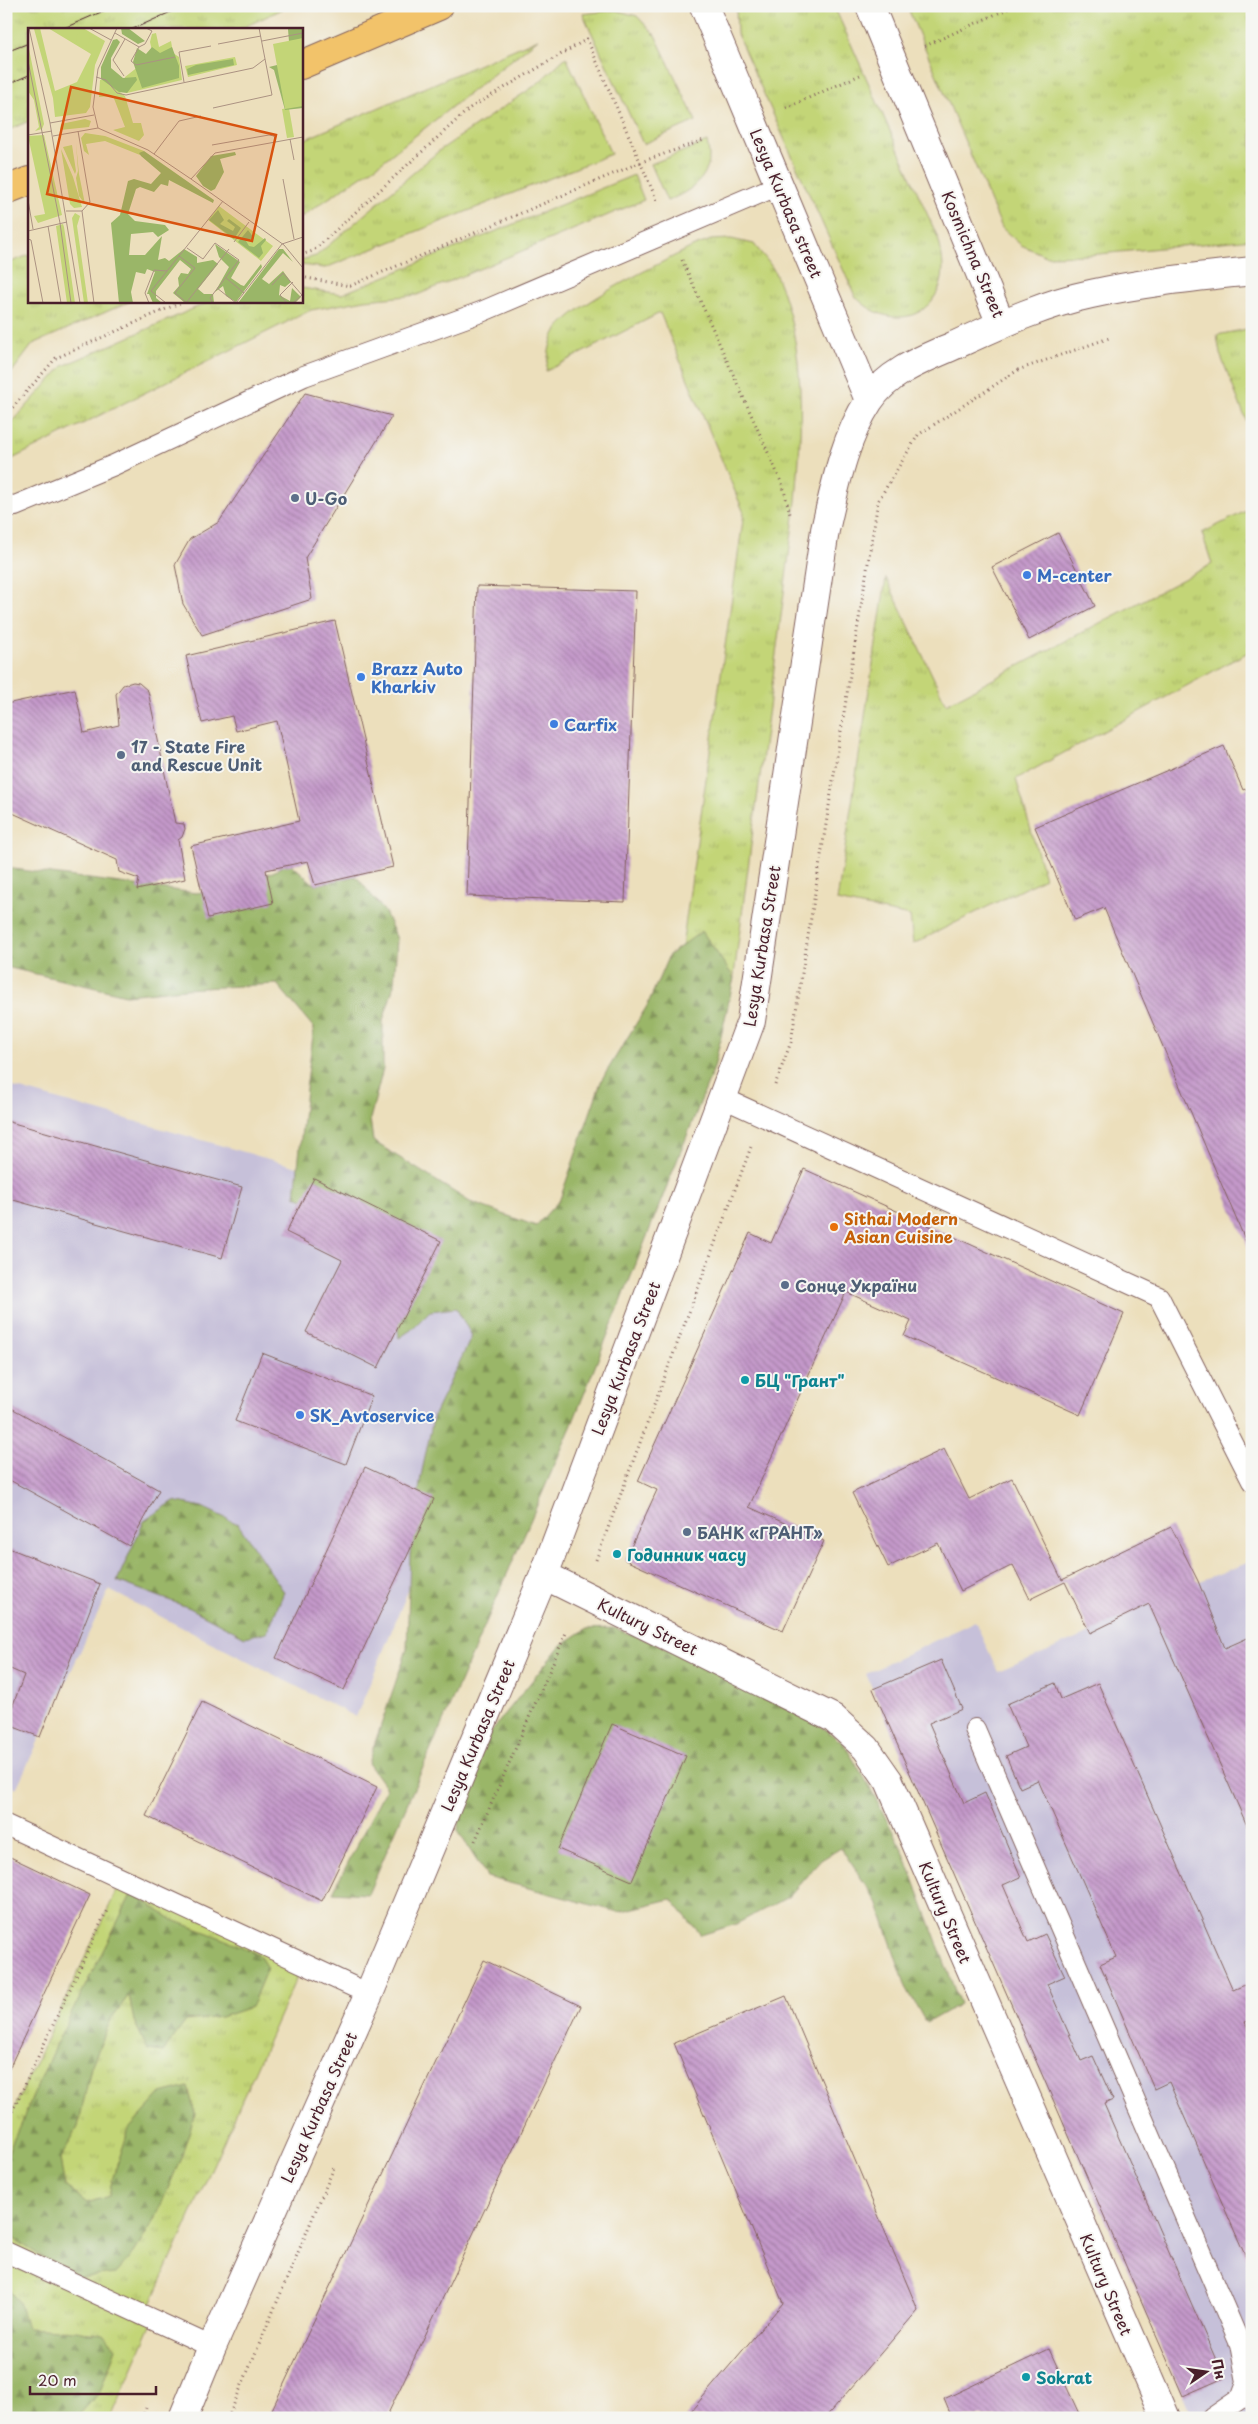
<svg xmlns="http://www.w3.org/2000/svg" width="1258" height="2424" viewBox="0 0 1258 2424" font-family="'Playpen Sans',sans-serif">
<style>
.industrial{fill:#c6c0d9}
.grass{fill:url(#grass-tufts);stroke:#867a51}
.forest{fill:url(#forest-firs);stroke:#726a4a}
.building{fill:url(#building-back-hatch)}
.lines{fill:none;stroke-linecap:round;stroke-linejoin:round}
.service-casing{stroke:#83625e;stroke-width:22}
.tertiary-casing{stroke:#83625e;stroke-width:30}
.primary-casing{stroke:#83625e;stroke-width:30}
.path{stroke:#83625e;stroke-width:3;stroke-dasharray:1 4;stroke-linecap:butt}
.service{stroke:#fff;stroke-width:20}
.tertiary{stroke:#fff;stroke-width:28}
.primary{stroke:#f2c36a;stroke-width:28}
.tram{stroke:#4a1f2b;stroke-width:1}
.service-dot{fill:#5c6f8a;stroke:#f6f6f2;stroke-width:2}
.shop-dot{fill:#3f7fe0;stroke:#f6f6f2;stroke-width:2}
.food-dot{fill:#e8710a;stroke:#f6f6f2;stroke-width:2}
.culture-dot{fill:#0f9aa8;stroke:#f6f6f2;stroke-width:2}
.labels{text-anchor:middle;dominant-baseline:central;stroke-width:4;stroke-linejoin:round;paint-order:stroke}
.street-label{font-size:16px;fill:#4a1f2b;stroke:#f6f6f2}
.service-label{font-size:16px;font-weight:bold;fill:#4e5e75;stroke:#f6f6f2;text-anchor:start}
.shop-label{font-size:16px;font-weight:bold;fill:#366cbe;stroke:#f6f6f2;text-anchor:start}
.food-label{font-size:16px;font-weight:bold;fill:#c56008;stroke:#f6f6f2;text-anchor:start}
.culture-label{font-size:16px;font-weight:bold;fill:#0d838f;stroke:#f6f6f2;text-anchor:start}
.inset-road{fill:none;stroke:#ab9282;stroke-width:1}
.view{fill:#d8530f;fill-opacity:0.15;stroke:#d8530f;stroke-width:2.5}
.inset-edge{fill:none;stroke:#4a1f2b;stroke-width:2.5}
</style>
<defs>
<pattern id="grass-tufts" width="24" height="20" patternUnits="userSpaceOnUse" patternTransform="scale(1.25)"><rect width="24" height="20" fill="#c3d577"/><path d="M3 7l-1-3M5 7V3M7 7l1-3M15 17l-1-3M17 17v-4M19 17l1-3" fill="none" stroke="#a9b667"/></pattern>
<pattern id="forest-firs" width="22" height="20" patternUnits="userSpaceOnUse" patternTransform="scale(1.25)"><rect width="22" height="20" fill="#9ab668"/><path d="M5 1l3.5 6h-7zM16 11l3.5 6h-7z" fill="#809356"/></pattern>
<pattern id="building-back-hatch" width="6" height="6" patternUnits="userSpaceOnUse" patternTransform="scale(1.25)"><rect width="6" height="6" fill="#c499ca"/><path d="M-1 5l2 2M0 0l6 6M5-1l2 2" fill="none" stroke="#a17ca4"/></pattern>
</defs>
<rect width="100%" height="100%" fill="#f6f6f2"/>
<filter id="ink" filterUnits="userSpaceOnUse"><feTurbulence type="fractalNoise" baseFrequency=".02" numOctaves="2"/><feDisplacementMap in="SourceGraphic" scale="10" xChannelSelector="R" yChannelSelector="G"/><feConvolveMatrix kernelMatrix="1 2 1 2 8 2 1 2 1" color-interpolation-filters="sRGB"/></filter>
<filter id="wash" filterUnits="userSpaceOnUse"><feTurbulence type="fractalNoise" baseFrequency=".0096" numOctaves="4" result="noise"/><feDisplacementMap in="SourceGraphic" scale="20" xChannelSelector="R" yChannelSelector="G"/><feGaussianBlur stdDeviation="1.12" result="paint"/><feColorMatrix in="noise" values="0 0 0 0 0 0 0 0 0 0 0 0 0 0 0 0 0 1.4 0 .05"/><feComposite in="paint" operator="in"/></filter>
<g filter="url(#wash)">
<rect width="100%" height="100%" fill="#ecdfbc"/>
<!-- industrial -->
<path class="industrial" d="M6,1085L553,1239L356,1717L109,1590L16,1789L6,1782Z
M1252,1561V2418H1193L866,1674L975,1621L998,1672L1090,1633L1148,1601Z"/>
<!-- grass -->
<path class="grass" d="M6,6H289L240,29H29V121L6,131Z
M736,6H834L938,238C942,252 945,269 941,283C927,326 882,326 855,296L737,34Z
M907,6H1252V239L1089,255L1046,256L1021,245L1002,228Z
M615,10L637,16L655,35L696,121L643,144L583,14Z
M538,39L378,165L301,217V141Z
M566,57L611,154L325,268L301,265V260L316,256L440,150L536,85Z
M707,142C716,174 694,190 667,201L651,164Z
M634,175L644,200L417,295L365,300L311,310L10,460L6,459V429L63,366L211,301H301V288L342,294Z
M731,239L754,244C761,254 772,264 776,275C807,348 802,424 796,501L733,983L682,947L744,513L660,313L546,371C548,359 549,342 556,331C577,301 658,265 692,247L711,240Z
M29,255V301H131L33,344L6,380V264Z
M1252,328V435L1220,354L1217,335Z
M1252,508V650L1016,779L1045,878L913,944L910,916L837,901L886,578L946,704L1212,564L1202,533Z
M122,1879L303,1963L148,2311L6,2246V2125Z
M6,2251L155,2316L111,2418H6Z"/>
<!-- forest -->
<path class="forest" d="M288,861L315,885L356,876L385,912L397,939L394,985L383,1021V1069L370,1119L373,1141L470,1202L536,1226L560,1199L602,1079L647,1006L669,955L702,931L734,978L714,1068L571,1427L368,1894L333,1892L386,1788L368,1763L407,1649L410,1555L421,1476L434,1415L472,1336L456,1308L430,1311L411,1330L399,1338L395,1300L366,1221L295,1196L306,1089L314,1028L277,984L184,989L126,995L6,967V868L196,893L232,888L275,871Z
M174,1501L202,1507L238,1524L284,1592L267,1632L245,1637L190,1608L117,1581L144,1521Z
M614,1628L657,1644L817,1723L844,1744L868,1784L903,1851L960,2004L926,2023L906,1987L877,1902L841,1848L821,1860L788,1897L736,1924L701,1935L671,1899L618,1912L487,1877L458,1831L459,1805L489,1734L560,1646L586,1629Z
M132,1893L173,1920L232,1942L259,1955L267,1968L251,2007L221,2017L186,2021L163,2052L148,2050L134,2021L129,1995L111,2019L91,2067L78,2127L60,2159L65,2186L87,2203L109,2196L112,2180L129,2129L161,2094L188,2087L195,2114L181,2158L155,2219L134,2253L115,2274L76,2278L6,2234V2157L55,2046Z
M6,2287L19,2302L27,2328L104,2333L116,2348L99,2393L77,2417L12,2418L6,2389Z"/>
<g id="blocks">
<!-- building -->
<path class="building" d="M305,393L392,416L305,558L312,599L202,635L183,604L175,565L190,539L219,522Z
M1058,533L1095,606L1029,640L992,567Z
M477,586L636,591L625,902L467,896Z
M335,621L393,867L315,885L308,861L266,870L273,903L208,918L191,846L299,821L277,721L236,731L232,716L202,723L186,656Z
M133,682L139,683L148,691L175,823L184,824L185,829L182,837L178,840L185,879L137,890L139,879L119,872L117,860L6,810V704L75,689L84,733L119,725L116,694L123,685Z
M1224,746L1243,790L1252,786V1256L1104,908L1075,920L1035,827Z
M6,1121L242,1187L222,1258L6,1198Z
M804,1169L1124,1314L1080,1415L904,1336L911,1321L846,1292L749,1507L824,1541L783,1631L625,1560L657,1490L638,1481L750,1233L771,1243Z
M314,1178L441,1241L378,1368L306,1332L342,1260L286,1232Z
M262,1353L372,1396L346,1464L235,1421Z
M6,1405L159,1490L129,1546L6,1478Z
M944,1449L969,1499L1012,1478L1062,1580L1171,1527L1198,1581L1225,1648L1252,1636V1837L1149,1604L1090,1633L1065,1582L1030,1599L1013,1565L961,1591L938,1543L888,1567L852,1493Z
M365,1467L434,1499L344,1690L276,1658Z
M6,1547L100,1584L40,1737L6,1724L24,1675L6,1667Z
M941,1660L962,1709L929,1723L964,1803L985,1793L1021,1877L1003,1885L1028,1942L1045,1934L1065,1976L1047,1984L1081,2061L1093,2056L1113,2100L1104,2104L1224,2378L1183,2396L873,1689Z
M1055,1683L1061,1699L1098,1683L1233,1990L1252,1982V2020L1245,2022L1252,2037V2271L1169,2082L1154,2089L1100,1964L1116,1957L1038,1780L1020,1788L1006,1756L1026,1747L1007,1704Z
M202,1702L377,1787L322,1901L146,1816Z
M612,1724L686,1756L632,1881L558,1849Z
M6,1855L90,1895L6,2075Z
M484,1960L581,2006L386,2418H268Z
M786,1996L918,2310L825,2418H685L783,2303L674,2043Z
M1049,2349L1081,2418H952L944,2399Z"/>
</g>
</g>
<g filter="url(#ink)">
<use href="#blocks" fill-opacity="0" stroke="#83625e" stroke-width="1"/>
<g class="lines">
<!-- service casing -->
<g class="service-casing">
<path id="service" d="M6,505L15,506L114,465L304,376L481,312L779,185
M723,1098L1159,1297L1252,1481
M975,1729L1240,2344L1247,2382L1241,2398L1212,2418
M6,1825L369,1994
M6,2252L212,2347"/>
</g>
<!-- tertiary casing -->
<g class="tertiary-casing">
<path id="tertiary" d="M704,6L869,400
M870,6L1001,324
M544,1575L833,1718L866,1748L889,1781L1166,2418
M183,2418L212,2347L369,1994L544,1575L751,1021L825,530C835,487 844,439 869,401C888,372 923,359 953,346C997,326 1043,304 1091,294C1144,282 1198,277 1252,271"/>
</g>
<!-- primary casing -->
<g class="primary-casing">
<path id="primary" d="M301,65L439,6
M6,190L29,181"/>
</g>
<!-- path -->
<path class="path" d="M925,46L1014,6
M786,108L860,75
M301,255L313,251L470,108L587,39L657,201
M682,260L783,486L790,514
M301,277L350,286L641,162L704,140
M6,415L56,358L184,301
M775,1085L791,1042L878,501L918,435L1018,370L1112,337
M596,1560L751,1147
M475,1841L566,1633
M6,2125L108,1908
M142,2418L146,2408
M228,2418L335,2165"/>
<!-- service -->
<use href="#service" class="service"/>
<!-- tertiary -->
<use href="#tertiary" class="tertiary"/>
<!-- primary -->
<use href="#primary" class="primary"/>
<!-- tram -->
<path class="tram" d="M62,29L115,6
M133,29L184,6
M6,52L29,43
M6,85L29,75"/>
</g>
</g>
<!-- markers -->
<g class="service-dot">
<circle cx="295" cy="498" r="5"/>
<circle cx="121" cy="755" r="5"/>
<circle cx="785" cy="1285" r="5"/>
<circle cx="687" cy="1532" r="5"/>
</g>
<g class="shop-dot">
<circle cx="1027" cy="575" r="5"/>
<circle cx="361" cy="677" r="5"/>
<circle cx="554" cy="724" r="5"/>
<circle cx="300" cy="1415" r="5"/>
</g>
<circle class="food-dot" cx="834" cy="1227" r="5"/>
<g class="culture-dot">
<circle cx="745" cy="1380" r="5"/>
<circle cx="617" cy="1554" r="5"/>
<circle cx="1026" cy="2377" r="5"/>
</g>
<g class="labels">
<!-- street labels -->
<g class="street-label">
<text transform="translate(787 203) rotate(67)">Lesya Kurbasa street</text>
<text transform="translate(974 254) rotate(67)">Kosmichna Street</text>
<text transform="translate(761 946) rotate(-81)">Lesya Kurbasa Street</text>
<text transform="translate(625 1358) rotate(-69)">Lesya Kurbasa Street</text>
<text transform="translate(648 1626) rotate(26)">Kultury Street</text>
<text transform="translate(477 1735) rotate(-67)">Lesya Kurbasa Street</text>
<text transform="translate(946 1912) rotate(67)">Kultury Street</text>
<text transform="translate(318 2107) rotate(-66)">Lesya Kurbasa Street</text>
<text transform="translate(1107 2284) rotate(67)">Kultury Street</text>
</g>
<!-- service labels -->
<g class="service-label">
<text x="305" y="498">U-Go</text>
<text x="131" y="746">17 - State Fire<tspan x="131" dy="18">and Rescue Unit</tspan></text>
<text x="795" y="1285">Сонце України</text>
<text x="697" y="1532">БАНК «ГРАНТ»</text>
</g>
<!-- shop labels -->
<g class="shop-label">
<text x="1037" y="575">M-center</text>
<text x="371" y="668">Brazz Auto<tspan x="371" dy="18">Kharkiv</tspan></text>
<text x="564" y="724">Carfix</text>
<text x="310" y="1415">SK_Avtoservice</text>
</g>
<!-- food labels -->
<g class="food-label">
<text x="844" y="1218">Sithai Modern<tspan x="844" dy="18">Asian Cuisine</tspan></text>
</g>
<!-- culture labels -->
<g class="culture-label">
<text x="755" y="1380">БЦ "Грант"</text>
<text x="627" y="1554">Годинник часу</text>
<text x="1036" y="2377">Sokrat</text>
</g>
</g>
<!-- overview -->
<g transform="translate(28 28)">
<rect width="275" height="275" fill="#ecdfbc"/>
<path d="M12,0L27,63L49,54L63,26L20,0H55L77,13L67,37L62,79L58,85L27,89L25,70L6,1ZM128,5L131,19L143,13L145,25L151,29L154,52L99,65L97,49L125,27L122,14L124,6ZM0,16L16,96L14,101L7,103L11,99L6,72L0,63ZM207,29L209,37L160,49L157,38ZM75,51L97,68L105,95H113L116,107L111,113L85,102L97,99L85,68L71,69L72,52ZM261,80L266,109L259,110L254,81ZM57,91L63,93L61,99L32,102L33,96ZM57,105L77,108L116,123L112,127L77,113L58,116L61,127L56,123L53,110ZM16,107L34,187L10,195L6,188L17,186L0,108ZM48,115L51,146L57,176L51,168L48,150L50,143ZM44,117L48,143L47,146L35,119ZM33,121L45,149L54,179L46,180L42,176ZM191,178L245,218L233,233L180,192ZM47,185L52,188L49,198L60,275H56L44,190ZM35,196L36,199L47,275H39L28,198Z" fill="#c3d577"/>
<path d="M93,0H100L117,13L110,16L94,6ZM275,0V80L257,82L246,42L241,39L249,37L261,14L260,1ZM89,11L92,14L83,30V40L95,50L108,49L109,52L99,65L91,64L73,51V39L85,12ZM124,19L132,25L144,19L151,38V50L114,60L105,34L109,20L118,26ZM205,31L206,37L160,47L159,41L168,37ZM116,123L186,172L185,175L141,152L140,158L133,156L126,164L112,159L108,161L100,186L107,193L137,197L141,202L130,209L125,204L103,206L101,227H117L134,208L130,232L137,230L141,233L156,221L169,229V235L185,232L190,236L170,261L176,266H185L186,275H157L145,265L151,258L150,250L153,245L160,246L163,241L152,232L128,263V270L134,275H125L121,266H119L127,244L119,241L117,246L108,244L103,264L105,275H91L83,195L92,187L100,153L106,151L123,156L133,145L113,128L111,125ZM207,124L208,127L192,131L196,144L187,161L183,163L175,158L168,148L183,128ZM190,182L196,192L192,196L205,203L207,199L199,193L201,191L213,200L206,211L181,192ZM220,202L226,210L218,213L221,218L226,219L237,210L238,212L233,218L235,225L231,230L210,214ZM187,216L212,234L203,250L213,257L216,258L233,236L234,239L208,274L198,268L195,258L187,264L201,239L191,229ZM251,221H255L265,234L255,225L234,251L241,256L255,243L263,254L257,259L252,257L251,267L262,273L264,260L273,269L267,275H210Z" fill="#9ab668"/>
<path d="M48 11a7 7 0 1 1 14 0a7 7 0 1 1-14 0ZM275,10V78L257,81L245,16Z" fill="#c3d577"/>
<path class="inset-road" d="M1,0L22,95L52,275M61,0L83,12M89,0L70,41L65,79L70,100L120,122L163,151L256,217L275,240M87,5L111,19L103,33L108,37L147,29M234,13L275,5M190,16L233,8M111,19L117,16L124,3L118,0M0,33L32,195L43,275M96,48L85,32L97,11M68,49L78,52L89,65L98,67L225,40L237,31M156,54L151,24L183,18M185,80L244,67L231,0M22,95L66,87M0,107L24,103M25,108L70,100M262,111L266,132M184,117L241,107L246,108L248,114M126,126L151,93L173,88M163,151L187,125L275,109M255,151L266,211M0,172L5,201M38,183H54L62,174L50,103M54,183L66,275M20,198L33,275M0,203L39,194M0,211L3,212L15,275M206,214L221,194M159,220L175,231L187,215L211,232L182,270L185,275M151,228L167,240L147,265L159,275M198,250L216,265M244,257L255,245L274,267L265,275M189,260L208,275L254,216L275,209M121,275L117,265L126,242L139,243M138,275L123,263L195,173M158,275L201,221M259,275L252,267L265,254"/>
<path class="view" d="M43,59L248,107L224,213L19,166Z"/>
<rect width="275" height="275" class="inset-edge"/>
</g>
<!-- margin -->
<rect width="1258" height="2424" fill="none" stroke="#f6f6f2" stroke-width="25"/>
<!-- north arrow -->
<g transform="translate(1206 2372) rotate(77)" stroke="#f6f6f2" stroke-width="4" paint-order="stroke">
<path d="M0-4L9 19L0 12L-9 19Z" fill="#4a1f2b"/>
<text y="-8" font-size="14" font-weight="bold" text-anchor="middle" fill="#4a1f2b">Пн</text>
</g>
<!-- scale -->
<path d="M30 2386v8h126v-8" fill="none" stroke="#4a1f2b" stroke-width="2.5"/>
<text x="38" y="2386" font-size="15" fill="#4a1f2b" stroke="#f6f6f2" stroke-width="4" paint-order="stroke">20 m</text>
</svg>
